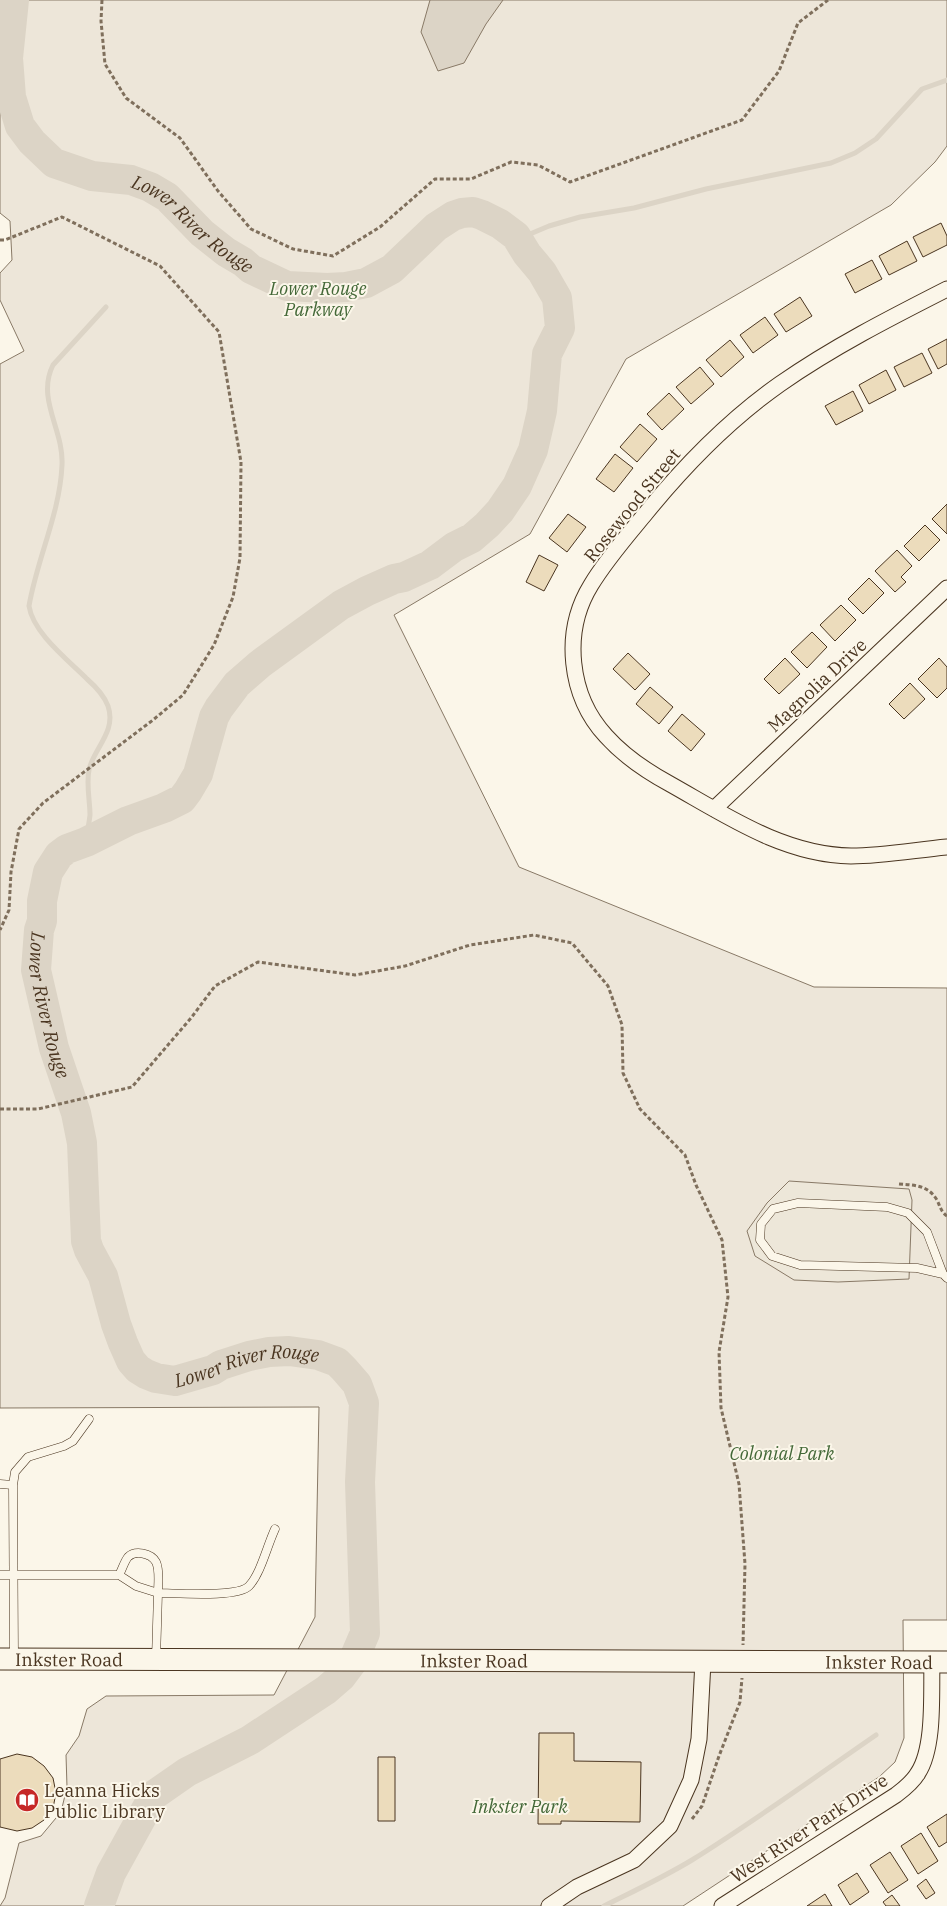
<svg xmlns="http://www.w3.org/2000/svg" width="947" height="1906" viewBox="0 0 947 1906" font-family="'IBM Plex Serif',serif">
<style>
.green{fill:#ede6d9;stroke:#887966}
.parking{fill:#ede7d9;stroke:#887966}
.water{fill:#dcd4c6;stroke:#887966}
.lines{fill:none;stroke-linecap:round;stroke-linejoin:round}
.stream{stroke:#dcd4c6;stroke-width:5}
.river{stroke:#dcd4c6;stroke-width:30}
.building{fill:#ecdcbc;stroke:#4a3520}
.lane-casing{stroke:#4a3520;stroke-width:9}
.street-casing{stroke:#4a3520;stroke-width:17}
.secondary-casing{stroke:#4a3520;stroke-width:23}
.path{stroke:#7f6f5c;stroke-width:3;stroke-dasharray:4 2.5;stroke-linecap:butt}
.lane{stroke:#fbf6e9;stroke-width:8}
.street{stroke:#fbf6e9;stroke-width:15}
.secondary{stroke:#fbf6e9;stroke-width:21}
.labels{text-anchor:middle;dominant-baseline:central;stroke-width:4;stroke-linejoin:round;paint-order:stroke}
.park-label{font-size:18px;font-style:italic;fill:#436837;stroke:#fbf6e9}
.street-label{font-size:18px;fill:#4a3520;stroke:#fbf6e9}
.poi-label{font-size:18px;fill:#4a3520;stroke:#fbf6e9;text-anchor:start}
.water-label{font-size:19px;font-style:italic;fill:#4a3520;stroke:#fbf6e9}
</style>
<rect width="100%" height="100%" fill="#fbf6e9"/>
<!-- green -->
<path class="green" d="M0,0H947V146L935,162L891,205L626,359L530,534L394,615L519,867L814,987L947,988V1620H903L904,1738L895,1762L879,1777L683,1906H0L5,1898L19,1843L41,1836L61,1812L67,1787L66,1755L79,1736L87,1709L106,1696L274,1695L315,1617L319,1407L0,1408V364L24,351L0,300V273L12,260L10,221L0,213Z"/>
<!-- parking -->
<path class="parking" d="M789,1181L909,1189L912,1200L909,1279L838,1282L794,1280L755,1256L747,1231L767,1203Z"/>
<!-- water -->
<path class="water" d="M430,0H503L486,24L464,63L438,71L421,32Z"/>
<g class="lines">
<!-- stream -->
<path class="stream" d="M522,245L530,234L549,226L580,217L634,208L706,189L831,163L855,153L876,139L922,89L947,80
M86,842C87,833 89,824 90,815C90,801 86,784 89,770C93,749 117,732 108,706C104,695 95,686 87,679C68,660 33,633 29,606C37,559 60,513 62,465C64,430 36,399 53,365L106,307
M604,1906C634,1891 664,1877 692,1860C755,1821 815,1777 876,1735"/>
<!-- river -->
<path class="river" id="s1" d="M14,0L8,58L11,97L20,126L32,142L54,163L92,176L131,180L150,187L167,197L202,233L226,252L243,262L251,269L287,286L327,288L346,287L366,283L392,269L436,227L453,216L462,213L473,212L482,215L500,224L516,236L527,254L542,272L557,298L560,328L547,354L542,411L533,450L517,486L500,511L487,525L472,538L454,547L430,565L404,577L394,579L367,591L341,605L260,664L237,684L219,708L214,717L198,774L188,791L182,799L164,808L128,821L86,842L67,849L59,855L48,872L42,901V921L39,930L36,970L54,1048L76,1113L82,1143L86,1241L89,1250L103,1276L116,1324L123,1343L131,1361L138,1369L146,1374L156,1378L175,1381L213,1370L221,1365L249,1356L269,1352L289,1351L318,1355L337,1362L344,1369L357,1384L364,1403L360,1482L365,1633L353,1661L341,1677L326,1690L250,1740L187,1772L154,1795L111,1873L99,1906"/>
</g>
<!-- building -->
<path class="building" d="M941,223L947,236V245L923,257L913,237Z
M907,241L917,261L889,275L879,256Z
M872,260L882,279L855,293L845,274Z
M800,297L812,316L786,332L774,314Z
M765,317L778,335L753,353L740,335Z
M947,339V364L938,369L928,349Z
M730,340L744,357L721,377L706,360Z
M922,353L932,373L904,387L894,367Z
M700,367L714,384L691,404L676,387Z
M886,370L896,390L869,404L859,385Z
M853,391L863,411L836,425L825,406Z
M669,393L684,409L662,430L647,414Z
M640,424L657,439L637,462L620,447Z
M615,454L633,468L614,492L596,479Z
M947,504V534L932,519Z
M568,514L586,527L567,552L549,538Z
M925,525L940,540L919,561L904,546Z
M897,550L912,566L901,577L906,582L895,592L875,571Z
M539,555L558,565L544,591L526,582Z
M869,578L884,593L863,614L848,599Z
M841,605L856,620L835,641L820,625Z
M812,632L827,647L807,668L791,652Z
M628,653L650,674L635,690L613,669Z
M785,658L800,674L779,694L764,679Z
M939,658L947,667V688L937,698L918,679Z
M910,683L925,699L904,719L889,704Z
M650,687L673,707L659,724L636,704Z
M682,714L705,734L691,751L668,731Z
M539,1733H574V1761L641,1762L640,1822L561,1821V1824H538Z
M17,1754L32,1757L44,1766L53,1778L56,1793L53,1808L44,1820L32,1828L17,1831L0,1827V1759Z
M378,1757H395V1821H378Z
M947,1814V1842L939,1847L927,1827Z
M921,1833L938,1861L918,1874L901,1846Z
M890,1852L908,1880L888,1893L870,1865Z
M857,1873L869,1892L850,1905L838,1885Z
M926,1879L935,1893L926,1899L917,1886Z
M825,1894L832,1906H807Z
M892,1895L900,1906H886L883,1902Z"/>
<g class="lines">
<!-- lane casing -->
<g class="lane-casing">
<path id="lane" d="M943,1274L917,1268L800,1265L772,1256L760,1240L761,1224L773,1209L798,1203L887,1207L908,1213L927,1232L943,1274L947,1278
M0,1484L13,1485L14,1657
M13,1485L15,1472L28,1457L64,1446L73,1441L89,1419
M0,1575H119L136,1586L158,1593L156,1659
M119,1575C122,1570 124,1562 128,1557C135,1550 151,1553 156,1562C160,1570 158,1584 158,1593C176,1593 238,1598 249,1586C261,1573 267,1546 275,1529"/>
</g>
<!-- street casing -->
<g class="street-casing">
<path id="street" d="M947,289C890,318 833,347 780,384C729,420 685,465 646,513C627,536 606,560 591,585C562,632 569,696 606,736C624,756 646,771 670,784C727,816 784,855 851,856C883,856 915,850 947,847
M714,809L947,588
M549,1906L577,1887L634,1860L670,1826L691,1780L699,1739L703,1661
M722,1906L896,1795C904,1789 913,1782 918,1773C935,1747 931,1693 932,1662"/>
</g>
<!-- secondary casing -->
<g class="secondary-casing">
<g id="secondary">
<path id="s2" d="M0,1659L947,1662"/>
</g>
</g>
<!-- path -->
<path class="path" d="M102,0L101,21L105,64L126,98L180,138L218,191L251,229L293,249L333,256L380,227L435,179H471L511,162L538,165L570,182L742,120L779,71L798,23L828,0
M0,240H5L62,217L160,266L219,332L241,462L240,558L233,597L214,645L183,695L153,720L43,803L19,829L11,872L9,910L0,930
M0,1109H38L132,1087L191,1018L215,986L258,962L355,975L405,966L470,945L534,935L572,943L608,986L622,1025L623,1073L640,1109L685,1155L696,1185L722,1240L728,1297L719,1352L721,1408L739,1484L745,1564L743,1645
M899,1184C914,1185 928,1185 937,1200C940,1206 941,1212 947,1216
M692,1819L702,1806L719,1756L740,1702L742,1678"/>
<!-- lane -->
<use href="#lane" class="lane"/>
<!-- street -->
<use href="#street" class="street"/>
<!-- secondary -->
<use href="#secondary" class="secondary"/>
</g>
<!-- icons -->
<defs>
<g id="library-disc" transform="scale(1.25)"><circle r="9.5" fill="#c62828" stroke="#fbf6e9"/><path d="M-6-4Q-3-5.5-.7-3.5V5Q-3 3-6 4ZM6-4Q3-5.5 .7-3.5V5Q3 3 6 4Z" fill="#fff"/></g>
</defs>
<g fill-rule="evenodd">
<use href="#library-disc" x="27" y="1800"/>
</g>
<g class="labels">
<!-- park labels -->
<g class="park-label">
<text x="318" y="288">Lower Rouge<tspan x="318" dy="21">Parkway</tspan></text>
<text x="782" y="1453">Colonial Park</text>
<text x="520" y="1806">Inkster Park</text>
</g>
<!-- street labels -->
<g class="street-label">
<text transform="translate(632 505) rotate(-51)">Rosewood Street</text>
<text transform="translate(817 685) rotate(-43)">Magnolia Drive</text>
<text stroke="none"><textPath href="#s2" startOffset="69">Inkster Road</textPath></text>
<text stroke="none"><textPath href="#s2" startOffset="474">Inkster Road</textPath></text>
<text stroke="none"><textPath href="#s2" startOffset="879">Inkster Road</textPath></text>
<text transform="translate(809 1828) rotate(-33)">West River Park Drive</text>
</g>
<!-- poi labels -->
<g class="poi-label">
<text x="44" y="1790">Leanna Hicks<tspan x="44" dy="21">Public Library</tspan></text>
</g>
<!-- water labels -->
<g class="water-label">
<text stroke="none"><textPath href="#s1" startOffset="334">Lower River Rouge</textPath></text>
<text stroke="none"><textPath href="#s1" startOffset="1748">Lower River Rouge</textPath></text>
<text stroke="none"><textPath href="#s1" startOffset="2242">Lower River Rouge</textPath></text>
</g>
</g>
</svg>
